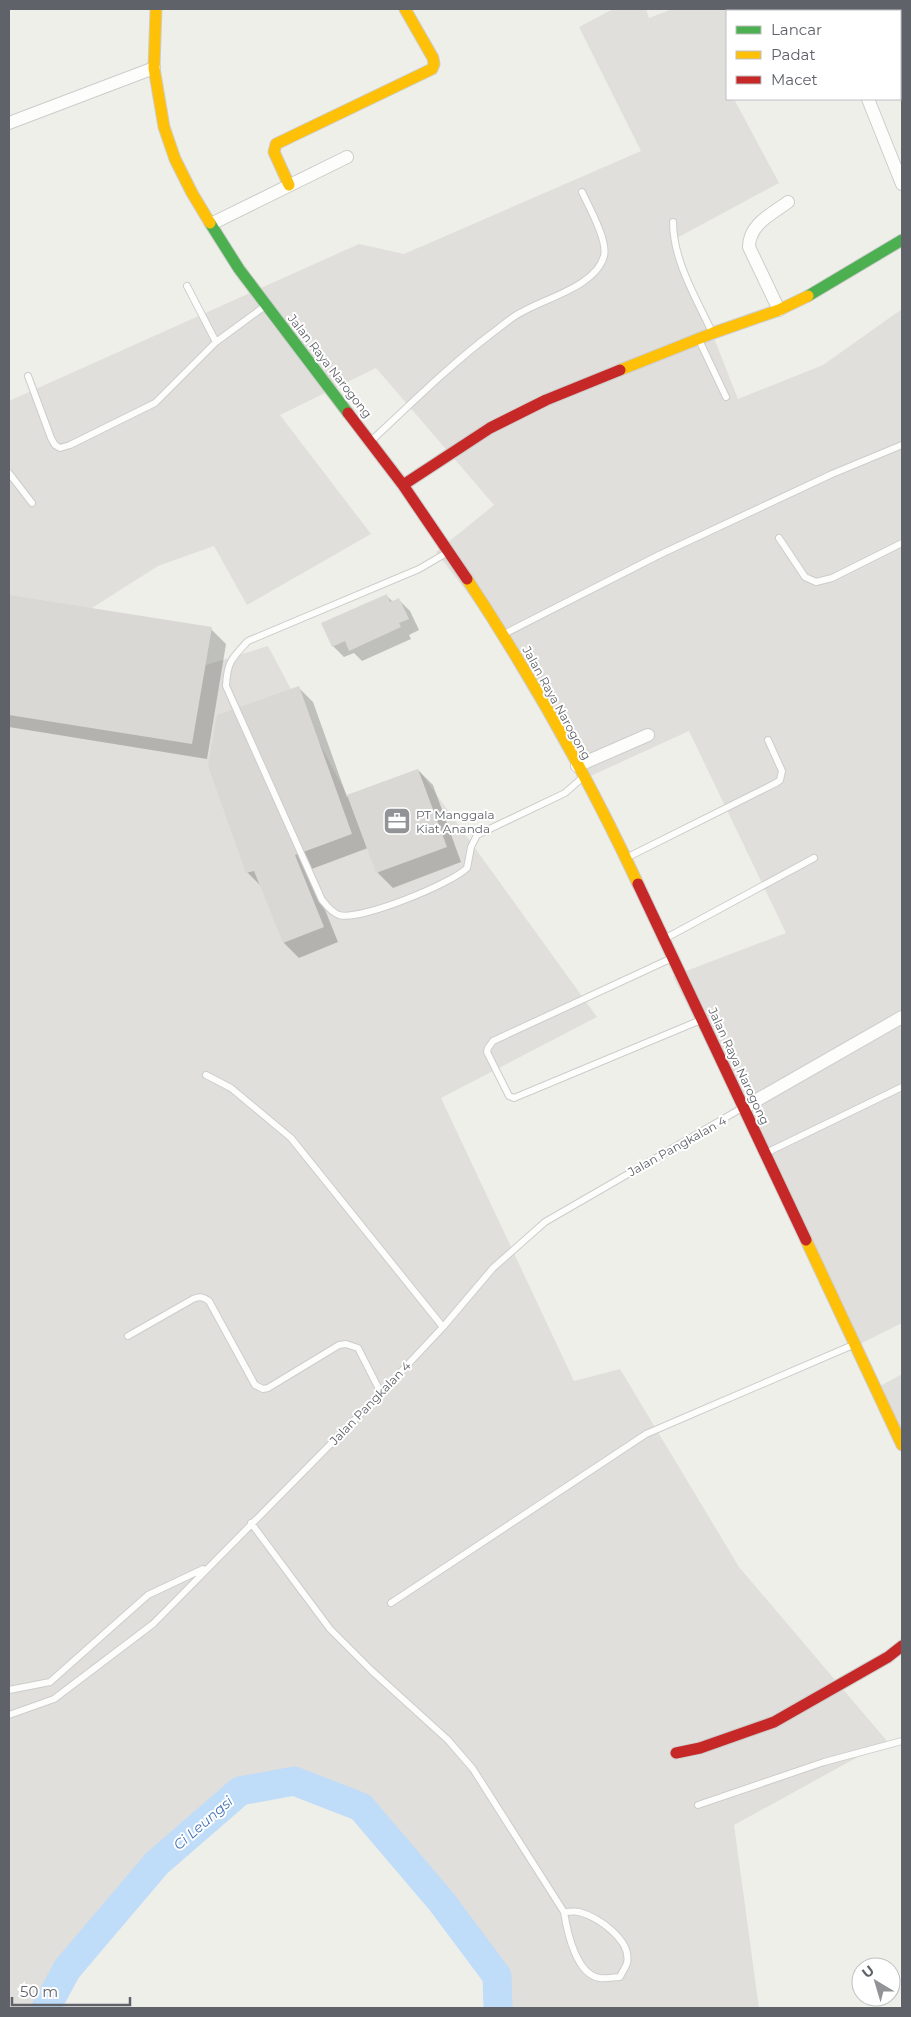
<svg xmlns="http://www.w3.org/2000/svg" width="911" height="2017" viewBox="0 0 911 2017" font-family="Montserrat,sans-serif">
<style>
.industrial{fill:#e0dfdb}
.shadow{fill:#0003}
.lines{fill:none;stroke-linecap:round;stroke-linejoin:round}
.river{stroke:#bfdcf9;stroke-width:29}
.building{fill:#d9d8d5}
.lane-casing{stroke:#cccdcc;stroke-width:8}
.street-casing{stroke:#cccdcc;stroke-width:14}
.fast-casing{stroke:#cdcdcd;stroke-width:13}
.slow-casing{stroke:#cdcdcd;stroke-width:13}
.jam-casing{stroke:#cdcdcd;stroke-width:13}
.lane{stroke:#fdfdfc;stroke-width:6}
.street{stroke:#fdfdfc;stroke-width:12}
.fast{stroke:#4caf50;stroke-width:11}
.slow{stroke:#ffc107;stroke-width:11}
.jam{stroke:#c62828;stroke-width:11}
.labels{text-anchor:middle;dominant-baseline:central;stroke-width:4;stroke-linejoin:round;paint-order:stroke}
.street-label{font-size:12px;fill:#5f6268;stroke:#fff}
.poi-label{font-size:12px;fill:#5f6268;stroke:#fff;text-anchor:start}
.water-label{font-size:14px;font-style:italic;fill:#4272b5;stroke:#fff}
</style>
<rect width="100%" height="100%" fill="#efefea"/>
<!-- industrial -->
<path class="industrial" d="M613,9H646L649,18L672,9H801L802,11H727V99H734L779,183L675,239L738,399L823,365L902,309V1323L856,1346L673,976L786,933L689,731L582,780L540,686L436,552L494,505L376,368L280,415L371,534L247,605L214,546L158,566L92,608L109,662L163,678L268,646L347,795L418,769L597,1017L441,1098L574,1381L620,1369L739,1567L887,1741L734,1825L759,2008H499L498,1977L441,1901L362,1807L294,1781L239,1791L157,1863L67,1969L46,2008H9V401L359,244L404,254L641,151L579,27Z
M902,1374V1451L873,1390Z"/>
<!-- shadow -->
<path class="shadow" d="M386,595L393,602L399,600L410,611L419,630L409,635L411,639L362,661L354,653L344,657L333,646Z
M9,596L211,629L226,644L207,759L9,727Z
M298,687L313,702L347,797L418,770L433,785L461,862L393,888L378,873L368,848L309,870L338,942L299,958L284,943L261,886L247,872Z"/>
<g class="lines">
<!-- river -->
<path class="river" d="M46,2008L67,1969L157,1863L240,1791L294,1781L361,1807L441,1901L497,1976L498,2008"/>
</g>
<!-- building -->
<path class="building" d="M387,594L390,602L399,598L409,619L399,623L401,627L349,651L345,641L332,647L321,623Z
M9,595L212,627L192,744L9,715Z
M299,686L352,834L295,855L324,927L283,943L254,871L246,873L208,766L217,715Z
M418,769L447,847L376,873L347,795Z"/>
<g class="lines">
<!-- lane casing -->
<g class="lane-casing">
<path id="lane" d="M673,222C673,260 696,298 712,332
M187,286L216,342
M699,340L726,397
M28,376L51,438L55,445L60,448L70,445L155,403L216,342L265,306
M372,440C411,404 449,366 491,334C501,327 511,317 522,312C546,298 596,286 604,256C608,241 589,207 582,192
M9,473L32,503
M779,538L805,577L816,582L832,578L902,543
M448,552L419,569L248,641C232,658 227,662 226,686L322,900C327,906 331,912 339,915C360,921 451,884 467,868L471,847L477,835L565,793L582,778
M506,633L659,555L832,474L902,445
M628,857L776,783L780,780L782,771L768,740
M666,938L814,858
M670,959L493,1041L488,1048L487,1052L509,1096L514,1098L701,1020
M206,1075L231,1088L291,1138L443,1327
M766,1153L902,1087
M128,1336L193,1299C200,1296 203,1297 209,1301L255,1385L263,1389L268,1388L339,1345L346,1344L358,1348L381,1393
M251,1523L330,1629L372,1671L448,1740L473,1769L564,1912C567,1931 576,1975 600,1978C606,1979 614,1977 620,1977C622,1972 626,1967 627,1963C632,1940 598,1917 579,1912C575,1911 569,1912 564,1912
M391,1603L646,1434L853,1345
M9,1690L50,1682L148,1595L203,1569
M9,1715L54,1699L153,1624L381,1393L443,1327L493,1268L545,1222L742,1108
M698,1805L824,1762L902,1741"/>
</g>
<!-- street casing -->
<g class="street-casing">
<path id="street" d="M830,9L831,11
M900,11L902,10
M900,91L902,90
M868,99L902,184
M9,123L154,68
M211,224L347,157
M779,310L749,247C749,224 772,214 788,202
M577,766L648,735
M743,1108L902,1017"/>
</g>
<!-- fast casing -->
<g class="fast-casing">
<path id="fast" d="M210,223L239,269L348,413
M808,296L902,240"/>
</g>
<!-- slow casing -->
<g class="slow-casing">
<path id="slow" d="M156,9L154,68L164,127L175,159L192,193L210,223
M289,185L274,152L276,144L432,69L434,64L433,58L405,9
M620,370L713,333L779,310L808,296
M467,579C531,676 589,779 638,884
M806,1240L902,1445"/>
</g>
<!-- jam casing -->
<g class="jam-casing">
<path id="jam" d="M348,413L403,485L467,579
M403,485L490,428L546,400L620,370
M638,884L806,1240
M676,1753L700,1748L774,1722L888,1657L902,1646"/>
</g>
<!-- lane -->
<use href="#lane" class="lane"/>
<!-- street -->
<use href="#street" class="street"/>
<!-- fast -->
<use href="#fast" class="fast"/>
<!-- slow -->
<use href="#slow" class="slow"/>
<!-- jam -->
<use href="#jam" class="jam"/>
</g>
<!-- icons -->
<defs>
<g id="office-square" transform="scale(1.4375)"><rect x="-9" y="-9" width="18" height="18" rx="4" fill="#919396" stroke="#fff"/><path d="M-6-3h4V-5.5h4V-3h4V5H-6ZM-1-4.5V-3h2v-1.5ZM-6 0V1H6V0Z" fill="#fff"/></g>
</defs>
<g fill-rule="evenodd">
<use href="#office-square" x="397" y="821"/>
</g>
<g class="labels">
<!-- street labels -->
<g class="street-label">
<text transform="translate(330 366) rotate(52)">Jalan Raya Narogong</text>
<text transform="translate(557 703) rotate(61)">Jalan Raya Narogong</text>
<text transform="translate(739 1066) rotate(65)">Jalan Raya Narogong</text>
<text transform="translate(677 1146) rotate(-29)">Jalan Pangkalan 4</text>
<text transform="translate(370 1403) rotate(-46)">Jalan Pangkalan 4</text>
</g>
<!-- poi labels -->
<g class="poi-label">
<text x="416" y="814">PT Manggala<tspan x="416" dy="14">Kiat Ananda</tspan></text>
</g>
<!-- water labels -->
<g class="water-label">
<text transform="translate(203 1823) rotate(-41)">Ci Leungsi</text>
</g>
</g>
<!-- border -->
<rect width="911" height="2017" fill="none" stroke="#5f6268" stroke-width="20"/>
<!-- legend -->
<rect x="726" y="10" width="175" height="90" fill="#ffffff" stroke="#bfc0c3"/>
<rect x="736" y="26" width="25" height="8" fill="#4caf50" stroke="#bfc0c3"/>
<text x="771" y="35" font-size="15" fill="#5f6268">Lancar</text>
<rect x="736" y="51" width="25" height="8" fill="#ffc107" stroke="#bfc0c3"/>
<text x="771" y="60" font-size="15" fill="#5f6268">Padat</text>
<rect x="736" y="76" width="25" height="8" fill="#c62828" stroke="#bfc0c3"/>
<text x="771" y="85" font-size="15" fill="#5f6268">Macet</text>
<!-- north arrow -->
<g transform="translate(876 1982) rotate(322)"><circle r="24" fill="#ffffff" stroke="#bfc0c3"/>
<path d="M0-4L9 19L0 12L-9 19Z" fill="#919396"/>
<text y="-8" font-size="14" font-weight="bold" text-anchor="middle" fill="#5f6268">U</text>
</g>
<!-- scale -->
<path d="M12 1997v8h118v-8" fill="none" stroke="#5f6268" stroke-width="2.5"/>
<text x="20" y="1997" font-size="15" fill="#5f6268" stroke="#ffffff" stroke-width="4" paint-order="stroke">50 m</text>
</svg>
